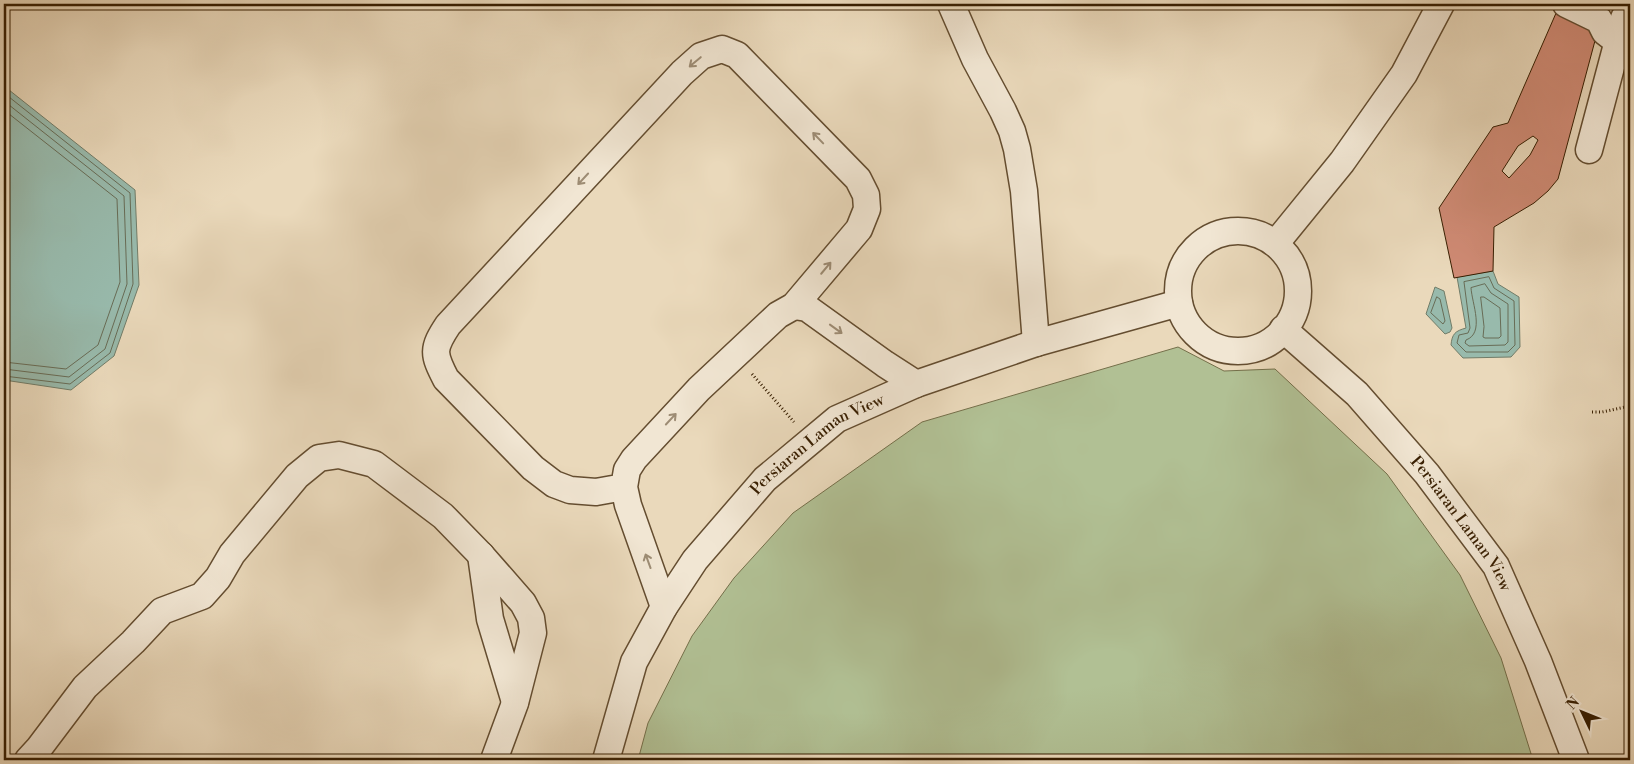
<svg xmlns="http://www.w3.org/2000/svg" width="1634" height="764" viewBox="0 0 1634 764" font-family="'Libre Bodoni',serif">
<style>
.green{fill:#b1c094;stroke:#746f4a}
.water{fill:#98baac;stroke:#717c68}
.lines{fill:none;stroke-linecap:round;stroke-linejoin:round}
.shore{stroke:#686c56;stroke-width:1}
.building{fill:#cf8a74;stroke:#371e01;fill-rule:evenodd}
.minor-casing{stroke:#644d30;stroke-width:29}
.path{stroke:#371e01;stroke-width:3;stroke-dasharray:1 2.5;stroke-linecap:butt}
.minor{stroke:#f1e6d3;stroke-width:26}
.oneway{stroke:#9d8c74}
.labels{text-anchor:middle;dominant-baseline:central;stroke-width:4;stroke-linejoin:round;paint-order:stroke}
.street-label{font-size:16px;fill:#371e01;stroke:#f1e6d3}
</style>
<rect width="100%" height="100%" fill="#ead9bb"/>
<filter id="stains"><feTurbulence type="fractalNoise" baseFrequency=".004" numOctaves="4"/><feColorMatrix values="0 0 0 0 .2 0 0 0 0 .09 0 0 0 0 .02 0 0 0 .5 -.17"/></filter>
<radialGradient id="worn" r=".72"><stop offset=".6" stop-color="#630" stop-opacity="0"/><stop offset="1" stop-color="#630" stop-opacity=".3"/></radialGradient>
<!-- green -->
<path class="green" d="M1178,347L1224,371L1275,369L1387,474L1460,575L1501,658L1533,760H638L648,723L692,636L734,578L793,513L922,422Z"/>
<!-- water -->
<path class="water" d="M4,86L135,190L139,285L114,356L71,390L4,380Z
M1493,271L1498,284L1519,297L1520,347L1511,357L1463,358L1451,345C1452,334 1455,331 1466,328L1457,277Z
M1435,287L1444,291L1452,328L1450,332L1445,334L1426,314Z"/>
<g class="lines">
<!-- shore -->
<path class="shore" d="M4,93L130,193L133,284L110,353L70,384L4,376
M4,101L124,196L127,284L105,349L69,377L4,369
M4,110L117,199L120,282L98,345L66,369L4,362
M1489,277L1494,288L1514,301L1515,345L1508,352H1466L1457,343L1459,335L1468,333L1470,328L1464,282Z
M1485,284L1491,293L1508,304V342L1505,345L1469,346L1465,343L1466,340C1485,333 1472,304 1471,288Z
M1437,297L1440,299L1445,321L1443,324L1431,313Z
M1481,297H1484L1500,308L1501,336L1499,338H1485L1483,337L1484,327Z"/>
</g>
<!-- building -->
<path class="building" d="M1560,4L1600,22L1558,179L1548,191L1534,203L1494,227L1493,271L1454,278L1439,208L1493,127L1508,123ZM1533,136L1538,140L1530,155L1509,178L1502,171L1518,146Z"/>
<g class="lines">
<!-- minor casing -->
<g class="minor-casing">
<g id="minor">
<path d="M951,4L975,59L1003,111L1012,131L1017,149L1024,191L1036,343"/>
<path d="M1566,4L1599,20L1605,32L1618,42"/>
<path d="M1589,150L1624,18H1630"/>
<circle cx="1238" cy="291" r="60"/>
<path d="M1276,243L1342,162L1404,74L1441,4"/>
<path d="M794,306L807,308L885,364L916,384"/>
<path id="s1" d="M1283,329L1357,394L1427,474L1496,566L1538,661L1576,760"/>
<path d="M624,487L596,492L570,490L554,484L533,468L446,379C433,354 432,349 448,325L682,73L701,56L722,49L737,55L858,179L866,195L867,209L859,229L794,306L778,315L699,389L634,459L627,470L624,487L628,505L664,607"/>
<path d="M481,555L490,619L515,702"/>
<path d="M28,760L39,748L85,687L133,642L162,611L202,596L218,578L232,554L297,476L319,458L339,455L374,464L443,516L481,555L523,603L531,618L533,633L515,703L494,760"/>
<path id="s2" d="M606,760L634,662L664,607L695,560L765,479L837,419L916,384L1036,343L1179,303"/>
</g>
</g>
<!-- path -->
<path class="path" d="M752,374L794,422
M1592,412H1602L1630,406"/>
<!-- minor -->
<use href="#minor" class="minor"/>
</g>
<!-- one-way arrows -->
<defs><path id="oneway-shaft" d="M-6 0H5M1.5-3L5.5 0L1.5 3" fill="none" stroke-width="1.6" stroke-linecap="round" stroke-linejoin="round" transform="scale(1.25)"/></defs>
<g class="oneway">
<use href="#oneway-shaft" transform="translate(695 62) rotate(140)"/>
<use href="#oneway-shaft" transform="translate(818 138) rotate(-134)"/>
<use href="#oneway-shaft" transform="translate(583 179) rotate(133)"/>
<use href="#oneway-shaft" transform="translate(826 268) rotate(-50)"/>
<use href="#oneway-shaft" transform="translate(836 329) rotate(36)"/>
<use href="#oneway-shaft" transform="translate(671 419) rotate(-47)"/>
<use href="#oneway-shaft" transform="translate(648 561) rotate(-110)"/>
</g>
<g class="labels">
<!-- street labels -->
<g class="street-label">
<text stroke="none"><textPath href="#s2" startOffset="391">Persiaran Laman View</textPath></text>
<text stroke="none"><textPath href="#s1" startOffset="265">Persiaran Laman View</textPath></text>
</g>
</g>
<!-- margin -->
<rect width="1634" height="764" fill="none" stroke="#ead9bb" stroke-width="20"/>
<rect x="5" y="5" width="1624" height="754" fill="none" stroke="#371e01" stroke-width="2.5"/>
<rect x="10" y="10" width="1614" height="744" fill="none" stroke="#371e01"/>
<!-- north arrow -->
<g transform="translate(1582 712) rotate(313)" stroke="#f1e6d3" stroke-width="4" paint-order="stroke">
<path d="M0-4L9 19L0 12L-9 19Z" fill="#371e01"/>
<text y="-8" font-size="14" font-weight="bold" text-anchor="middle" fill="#371e01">N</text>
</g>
<rect width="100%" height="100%" filter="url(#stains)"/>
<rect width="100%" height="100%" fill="url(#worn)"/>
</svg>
